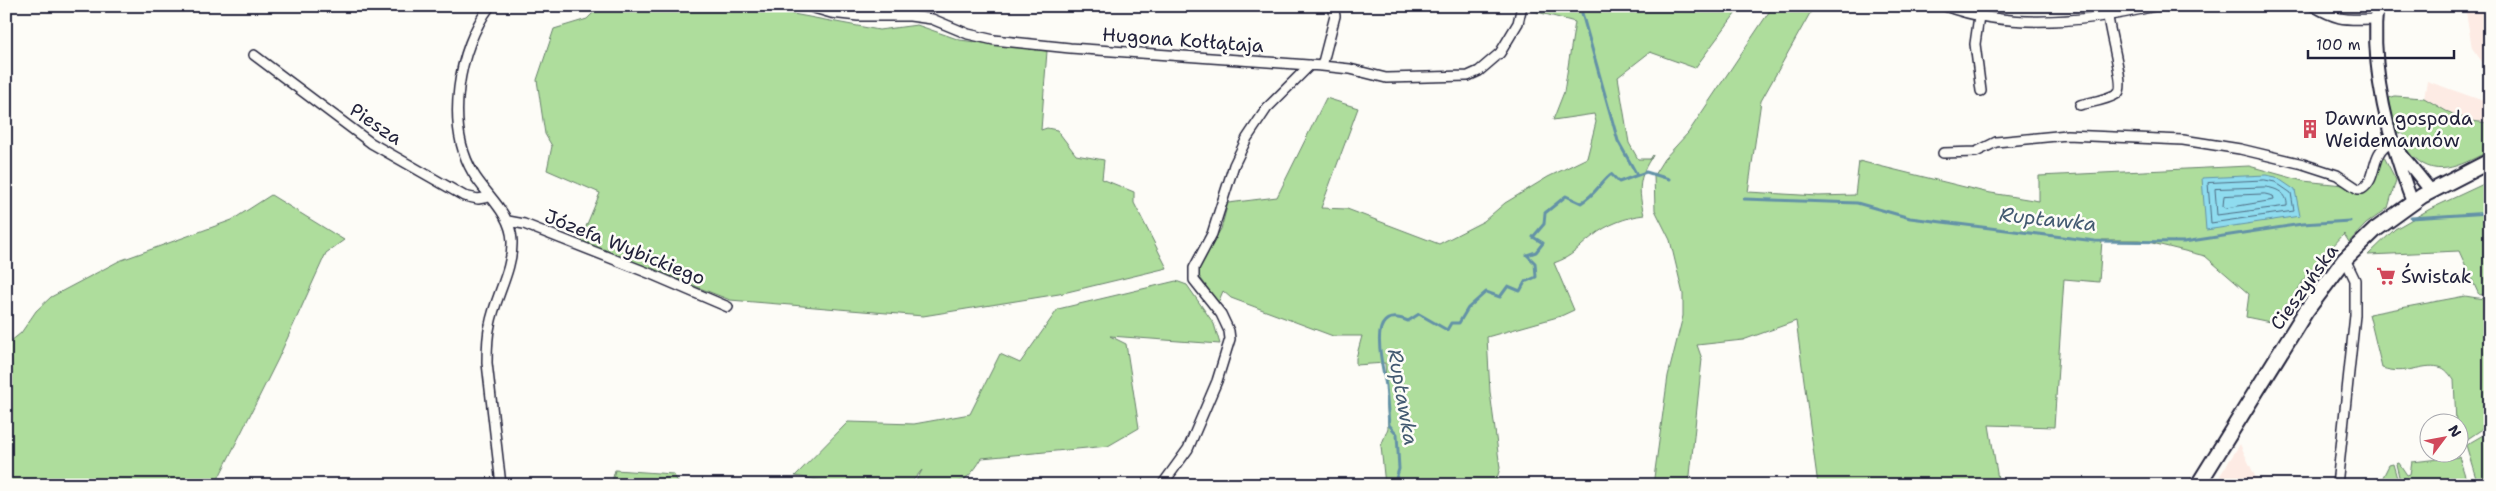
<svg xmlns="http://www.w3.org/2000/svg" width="2496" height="491" viewBox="0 0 2496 491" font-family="'Shantell Sans',sans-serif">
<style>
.built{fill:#fdebe4}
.green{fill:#aedd9c;stroke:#68806c}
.water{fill:#8fdcef;stroke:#6392a7}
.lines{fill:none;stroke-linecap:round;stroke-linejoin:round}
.shore{stroke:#4e6c83;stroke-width:1}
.stream{stroke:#6392a7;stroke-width:3}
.minor-casing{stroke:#22223b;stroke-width:12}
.tertiary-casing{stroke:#22223b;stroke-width:15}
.secondary-casing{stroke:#22223b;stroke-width:18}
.minor{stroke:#fdfcf7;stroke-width:9}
.tertiary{stroke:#fdfcf7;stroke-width:11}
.secondary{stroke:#fdfcf7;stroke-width:14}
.labels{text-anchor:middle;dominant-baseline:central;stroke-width:5;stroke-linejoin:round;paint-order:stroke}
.street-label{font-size:19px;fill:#22223b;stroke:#fdfcf7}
.poi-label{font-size:19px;fill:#22223b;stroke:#fdfcf7;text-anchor:start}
.water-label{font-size:20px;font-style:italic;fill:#435a71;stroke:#fdfcf7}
</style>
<rect width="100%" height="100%" fill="#fdfcf7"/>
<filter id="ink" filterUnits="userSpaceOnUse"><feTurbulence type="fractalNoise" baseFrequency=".02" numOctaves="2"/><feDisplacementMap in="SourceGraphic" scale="10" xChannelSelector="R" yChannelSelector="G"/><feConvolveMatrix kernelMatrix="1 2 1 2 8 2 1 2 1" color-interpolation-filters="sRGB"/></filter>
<g filter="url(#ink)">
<!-- built -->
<path class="built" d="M2465,6H2490V76L2486,67L2472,48Z
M2427,81L2478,99L2490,100V123L2470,121L2446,111L2424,98Z
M2240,444L2259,485H2214Z"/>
<!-- green -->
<path class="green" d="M600,6H750L879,30L917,25L960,40L1047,51L1041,130L1047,128L1057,130L1076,155L1104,160L1102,179L1134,192V203L1167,268L1059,294L923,316L730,300L580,241L600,193L547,170L552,146L545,134L537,80L554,29L587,19Z
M881,6H924V11L879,15Z
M1527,6H1741L1695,68L1650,52L1618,77L1629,143L1638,159H1651L1653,155C1638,177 1638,190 1644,215C1627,217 1606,225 1593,236C1577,248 1574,256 1554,263L1574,310L1561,316L1487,337L1490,392L1500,468L1495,485H1385L1381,446L1388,428L1385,363L1356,365V358L1362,336H1333L1231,298L1223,291L1218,303L1195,270L1221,229L1228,203L1277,197L1326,98L1358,108L1321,208L1347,209L1439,244L1484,221L1505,203L1548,177L1587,158L1596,122L1594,114L1553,120L1564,92L1575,22L1526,9Z
M1773,6H1814L1761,101L1748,192L1818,196L1855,195L1859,161L1985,192L2039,201V176L2249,166L2303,181L2343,185L2345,183L2362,195L2373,184L2383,155L2396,180L2388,208L2366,224L2349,242L2344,234L2308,273L2293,298L2270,322L2246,317L2249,294L2205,256L2140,240H2102L2099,282L2064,279L2054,427L1989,425L1999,485H1818L1796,321L1743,340L1697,345L1702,359L1689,485H1653L1668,376L1683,316V294L1670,240L1655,210L1654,175L1664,159L1688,133Z
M2395,96L2424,98L2446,111L2470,121L2490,123V151C2465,162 2438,181 2414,157L2412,158L2404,145L2406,139L2403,134L2395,132L2389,98Z
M2490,181V293L2479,295L2459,251L2368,255L2395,229L2430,209Z
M271,195L344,240L326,253L278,359L215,485H6V345L21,333L36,311L51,297L119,261L232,220Z
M1176,281L1187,285L1214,324L1220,344L1110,336L1126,344L1139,428L1108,446L982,458C963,491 948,485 914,485L922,470L909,485H846L795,476L848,422L914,424L970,414L1000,354L1020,363L1058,309Z
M2465,296L2490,300V424L2463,442L2464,428L2456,423L2454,380C2450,375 2446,368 2439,367C2421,363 2407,376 2382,368L2369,314Z
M2490,431V485H2478L2466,445Z
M2459,457L2468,485H2401L2396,464L2399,463L2407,475L2410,474L2412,462Z
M2393,464L2399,485H2379L2389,465Z
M615,470L673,474L680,485H611Z"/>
<!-- water -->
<path class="water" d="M2266,175L2276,177L2295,190L2300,216L2206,230L2202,178Z"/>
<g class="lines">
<!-- shore -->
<path class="shore" d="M2265,180L2275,182L2291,193L2294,211L2211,223L2208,183Z
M2265,187C2276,188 2288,193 2287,206L2217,215L2215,189Z
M2265,194L2273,196L2274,200L2226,208L2223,206L2224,196Z"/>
<!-- stream -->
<path class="stream" d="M1580,6L1618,141L1637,175
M1744,199L1857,203L1910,218L2095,241L2184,242L2302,224L2350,221
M2411,218L2490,213
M1394,485L1399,469L1397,434L1389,425C1388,412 1387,399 1386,386C1383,366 1364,303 1408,321L1419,314L1447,330L1451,323H1459L1468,308L1486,292L1500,297L1508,286L1520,291L1525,282L1536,277L1535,263L1527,255L1536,252L1543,243L1533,237L1544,224L1545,213L1566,196L1581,203C1597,193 1598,185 1611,174L1619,182L1646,172L1669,179"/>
<!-- minor casing -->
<g class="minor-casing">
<path id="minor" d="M490,6C458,49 445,125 473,173C486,195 511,213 512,241C513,270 495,297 490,325C487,337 487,350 487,363L501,485
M807,6L831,13L858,16H910L932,19L968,34L994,40L1070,48L1322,66L1350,69L1386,78L1468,76L1479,71L1500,53L1518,23L1522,6
M1945,6C2010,30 2088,22 2155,6
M2313,6C2340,22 2346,19 2375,19
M1979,16L1975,44L1981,91
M254,55L371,143L464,196L478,199L489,197
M1322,66L1335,16L1333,6
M2080,105C2091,102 2108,100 2118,93C2126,86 2108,29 2108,15
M1943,153L1976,152L1996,142L2067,135L2183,140L2240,149L2303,164L2337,175L2358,189H2362C2379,178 2369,153 2391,142
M508,221L524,224L651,274L728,307
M1162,485L1188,449L1217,381L1230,339L1229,331L1221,314L1194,280V268L1212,234L1234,165L1247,138L1267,108L1310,65
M2337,485L2355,315V280L2345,259"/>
</g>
<!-- tertiary casing -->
<g class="tertiary-casing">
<path id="tertiary" d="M2377,6C2371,63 2384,120 2402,173C2406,183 2408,193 2413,202
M2397,149L2431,191"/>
</g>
<!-- secondary casing -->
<g class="secondary-casing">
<path id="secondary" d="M2198,485L2306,311L2345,259L2375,230L2422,196L2490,161"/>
</g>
<!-- minor -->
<use href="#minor" class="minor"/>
<!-- tertiary -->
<use href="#tertiary" class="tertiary"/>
<!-- secondary -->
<use href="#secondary" class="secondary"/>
</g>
</g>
<!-- icons -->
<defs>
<g id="building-bare" transform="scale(1.5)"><path d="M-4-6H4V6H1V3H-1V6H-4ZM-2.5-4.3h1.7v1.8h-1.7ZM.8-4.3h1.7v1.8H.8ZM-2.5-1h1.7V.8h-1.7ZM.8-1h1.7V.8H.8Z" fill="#d1495b" stroke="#fdfcf7" stroke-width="2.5" paint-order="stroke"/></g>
<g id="supermarket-bare" transform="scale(1.5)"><path d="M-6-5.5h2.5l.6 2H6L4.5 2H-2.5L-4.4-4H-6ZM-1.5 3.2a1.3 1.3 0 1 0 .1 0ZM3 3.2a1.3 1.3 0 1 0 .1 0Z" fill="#d1495b" stroke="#fdfcf7" stroke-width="2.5" paint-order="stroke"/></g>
</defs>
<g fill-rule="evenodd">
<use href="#building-bare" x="2310" y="129"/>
<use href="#supermarket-bare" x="2386" y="276"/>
</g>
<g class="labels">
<!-- street labels -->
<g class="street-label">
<text transform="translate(1183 40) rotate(4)">Hugona Kołłątaja</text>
<text transform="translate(376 124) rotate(34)">Piesza</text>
<text transform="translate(625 247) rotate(22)">Józefa Wybickiego</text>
<text transform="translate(2304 287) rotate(-54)">Cieszyńska</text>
</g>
<!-- poi labels -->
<g class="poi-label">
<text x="2325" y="118">Dawna gospoda<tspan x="2325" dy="22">Weidemannów</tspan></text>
<text x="2401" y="276">Świstak</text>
</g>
<!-- water labels -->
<g class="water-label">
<text transform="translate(2048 219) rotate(6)">Ruptawka</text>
<text transform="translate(1403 397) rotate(80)">Ruptawka</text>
</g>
</g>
<!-- margin -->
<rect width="2496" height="491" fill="none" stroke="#fdfcf7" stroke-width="25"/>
<rect x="12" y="12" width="2471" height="466" fill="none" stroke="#22223b" stroke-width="2" filter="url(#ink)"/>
<!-- north arrow -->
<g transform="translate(2444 438) rotate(58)"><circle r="24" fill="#fdfcf7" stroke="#a5a5ac"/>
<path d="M0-4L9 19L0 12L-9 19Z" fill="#d1495b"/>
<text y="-8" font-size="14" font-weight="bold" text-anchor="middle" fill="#22223b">N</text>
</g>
<!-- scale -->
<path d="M2308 50v8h146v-8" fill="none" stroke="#22223b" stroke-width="2.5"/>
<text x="2316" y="50" font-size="15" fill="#22223b" stroke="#fdfcf7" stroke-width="4" paint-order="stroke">100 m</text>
</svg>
